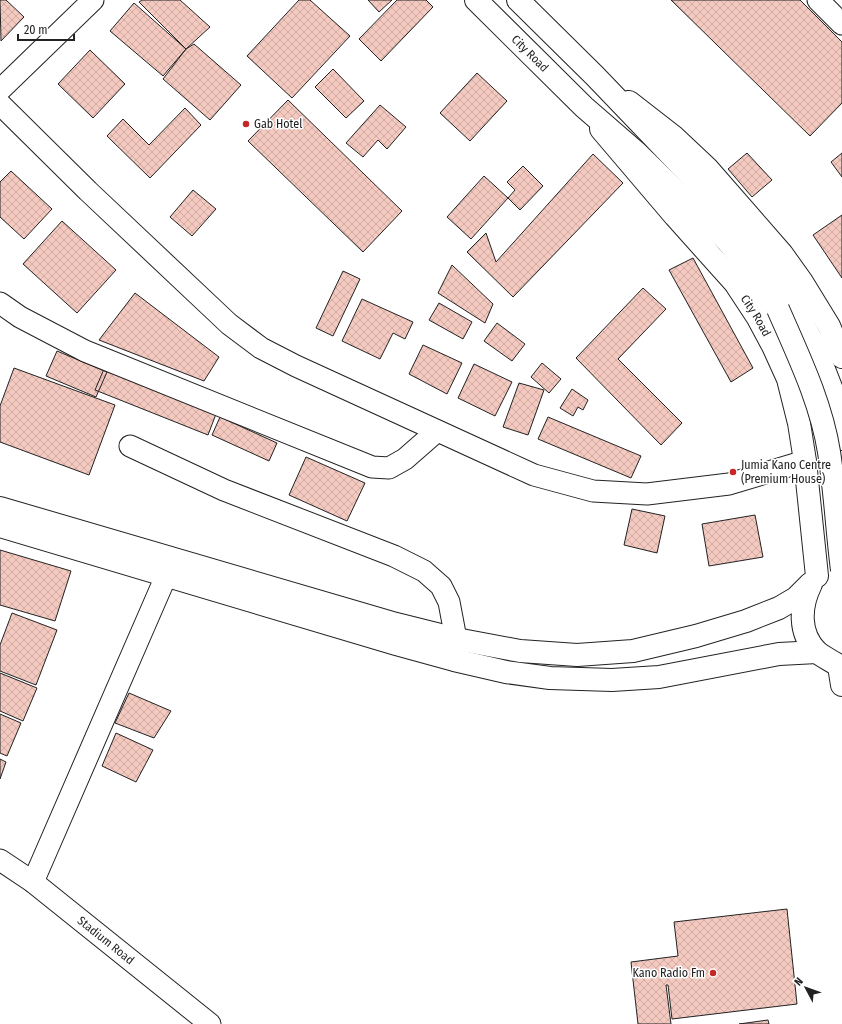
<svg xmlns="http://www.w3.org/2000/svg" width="842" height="1024" viewBox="0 0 842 1024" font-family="'Fira Sans Condensed',sans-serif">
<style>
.building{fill:url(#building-cross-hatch);stroke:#222}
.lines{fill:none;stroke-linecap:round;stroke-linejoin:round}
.minor-casing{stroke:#222;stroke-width:23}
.major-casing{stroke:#222;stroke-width:24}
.highway-casing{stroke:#222;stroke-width:24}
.minor{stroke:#fff;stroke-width:21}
.major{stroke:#fff;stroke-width:22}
.highway{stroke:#fff;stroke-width:22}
.highway-bridge-casing{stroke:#222;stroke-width:24;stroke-linecap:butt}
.highway-bridge{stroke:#fff;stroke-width:22}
.poi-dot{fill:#c62828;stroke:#fff;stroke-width:1.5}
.labels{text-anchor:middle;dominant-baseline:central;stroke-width:3;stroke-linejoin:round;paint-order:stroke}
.street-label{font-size:12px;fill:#222;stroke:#fff}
.poi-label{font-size:12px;fill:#222;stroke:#fff;text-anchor:start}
</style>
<defs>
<pattern id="building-cross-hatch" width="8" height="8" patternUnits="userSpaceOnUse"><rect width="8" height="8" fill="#f3c9c0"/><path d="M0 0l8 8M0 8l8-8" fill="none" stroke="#d0aca5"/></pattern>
</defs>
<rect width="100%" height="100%" fill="#fff"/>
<!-- building -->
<path class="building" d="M0,0H6L24,17L1,41Z
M142,0H180L210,27L186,49L139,2Z
M299,0H310L350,36L292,98L247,56Z
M368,0H392L379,12Z
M397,0H426L433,7L381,61L359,39Z
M671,0H800L842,42V103L810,136Z
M134,3L186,49L163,76L110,31Z
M194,44L241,85L210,120L163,79L186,49Z
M90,50L125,84L93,118L58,84Z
M333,69L364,101L346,118L315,87Z
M477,73L507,101L470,141L440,113Z
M288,100L402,211L363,252L248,141Z
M380,105L406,127L387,149L378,140L363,157L346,143Z
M185,108L201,125L150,178L107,136L123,119L149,145Z
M747,153L772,180L752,197L728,169Z
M842,153V177L831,162Z
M593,154L623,183L513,297L467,252L486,233L496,262Z
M523,166L543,186L520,210L508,198L515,190L507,182Z
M11,171L52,209L24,239L0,217V182Z
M484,176L508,198L471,239L447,217Z
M193,190L216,209L192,236L170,217Z
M842,215V278L813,235Z
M62,221L116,270L77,313L23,264Z
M693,258L753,368L731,382L669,270Z
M452,265L493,304L485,323L438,293Z
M343,271L360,279L333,336L316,328Z
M643,288L666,309L618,359L682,423L661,445L576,358Z
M135,293L219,357L204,381L99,340Z
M362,299L413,322L405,339L393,333L380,359L342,341Z
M439,303L472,322L463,339L429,320Z
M497,323L525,344L512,361L484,341Z
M423,345L462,363L447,394L409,374Z
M57,351L107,372L96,397L46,376Z
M542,363L561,379L549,393L531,377Z
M474,364L512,382L495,416L458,398Z
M14,368L115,405L89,475L0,442V406Z
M104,369L216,414L208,435L95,390Z
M519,383L544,390L528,435L503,427Z
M572,389L588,400L583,410L578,407L573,416L560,408Z
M220,417L277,443L269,461L212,435Z
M548,417L641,456L631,478L538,439Z
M306,457L365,483L347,521L289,495Z
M632,509L665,516L657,553L624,545Z
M755,515L763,557L709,566L702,524Z
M0,550L71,571L55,621L0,605Z
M12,613L57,630L36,685L0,671V645Z
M0,673L37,688L23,721L0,711Z
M129,693L171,711L154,738L115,723Z
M0,714L21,723L7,756L0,753Z
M116,733L153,750L136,782L102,766Z
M0,759L6,762L0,779Z
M787,909L797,1004L672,1019L668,985H666L671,1024H638L631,962L678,956L674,922Z
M768,1020L769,1024H739Z"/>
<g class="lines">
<!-- minor casing -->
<g class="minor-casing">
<g id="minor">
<path d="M818,0L842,24"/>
<path d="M0,90L93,0"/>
<path d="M0,104L88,191L229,324L261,348L296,366L534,475L593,491L647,494L729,484L805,461"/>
<path d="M0,303L20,317L85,351L372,467L389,468L405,459L437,431"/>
<path d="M130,446L224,490L394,556L424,571L441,586L449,602L456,639"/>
<path id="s1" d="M0,860L33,882L210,1024"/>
<path d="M33,882L173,560"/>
</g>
</g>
<!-- major casing -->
<g class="major-casing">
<g id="major">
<path d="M629,102L674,137L707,168L782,254L802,282L829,326L842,357"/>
<path id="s2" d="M601,129L675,216L735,283L758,318L773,346L788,379L799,423L805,461L817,576"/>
<path d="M0,508L396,624L456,639L520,651L577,655L633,651L696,636L746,621L779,608L796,598L810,584"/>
<path d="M0,526L396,644L454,660L506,672L550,678L612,680L659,677L779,654L817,652"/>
<path d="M811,584C800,606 798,633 817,652C823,657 832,661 839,666H842"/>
<path d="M839,666L842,685"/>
</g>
</g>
<!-- highway casing -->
<g class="highway-casing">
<g id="highway">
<path id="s3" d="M476,0L584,107L637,153L728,242L753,273L778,309"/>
<path d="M518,0L595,76L736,223L767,260L814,344L832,390L842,439"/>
</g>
</g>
<!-- minor -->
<use href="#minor" class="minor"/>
<!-- major -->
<use href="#major" class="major"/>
<!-- highway -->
<use href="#highway" class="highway"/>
<!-- highway-bridge casing -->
<g class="highway-bridge-casing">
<path id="highway-bridge" d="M778,309C798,355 821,402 829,452C835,490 837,531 842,570"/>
</g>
<!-- highway-bridge -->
<use href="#highway-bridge" class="highway-bridge"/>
</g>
<!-- markers -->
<g class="poi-dot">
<circle cx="246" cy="124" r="4"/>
<circle cx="733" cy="472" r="4"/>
<circle cx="713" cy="973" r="4"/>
</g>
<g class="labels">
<!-- street labels -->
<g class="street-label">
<text stroke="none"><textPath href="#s3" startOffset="76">City Road</textPath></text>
<text stroke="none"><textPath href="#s2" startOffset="243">City Road</textPath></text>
<text stroke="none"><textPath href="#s1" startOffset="133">Stadium Road</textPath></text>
</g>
<!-- poi labels -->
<g class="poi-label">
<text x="254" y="124">Gab Hotel</text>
<text x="741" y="465">Jumia Kano Centre<tspan x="741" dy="14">(Premium House)</tspan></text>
<text x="705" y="973" text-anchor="end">Kano Radio Fm</text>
</g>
</g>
<!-- north arrow -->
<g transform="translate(806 988) rotate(311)" stroke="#ffffff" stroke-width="3" paint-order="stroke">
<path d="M0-3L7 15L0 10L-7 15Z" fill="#222222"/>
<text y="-6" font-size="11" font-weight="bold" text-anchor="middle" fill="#222222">N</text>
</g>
<!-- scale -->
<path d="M18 34v6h56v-6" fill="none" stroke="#222222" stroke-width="2"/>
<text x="24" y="34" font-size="12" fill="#222222" stroke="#ffffff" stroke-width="3" paint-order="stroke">20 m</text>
</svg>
